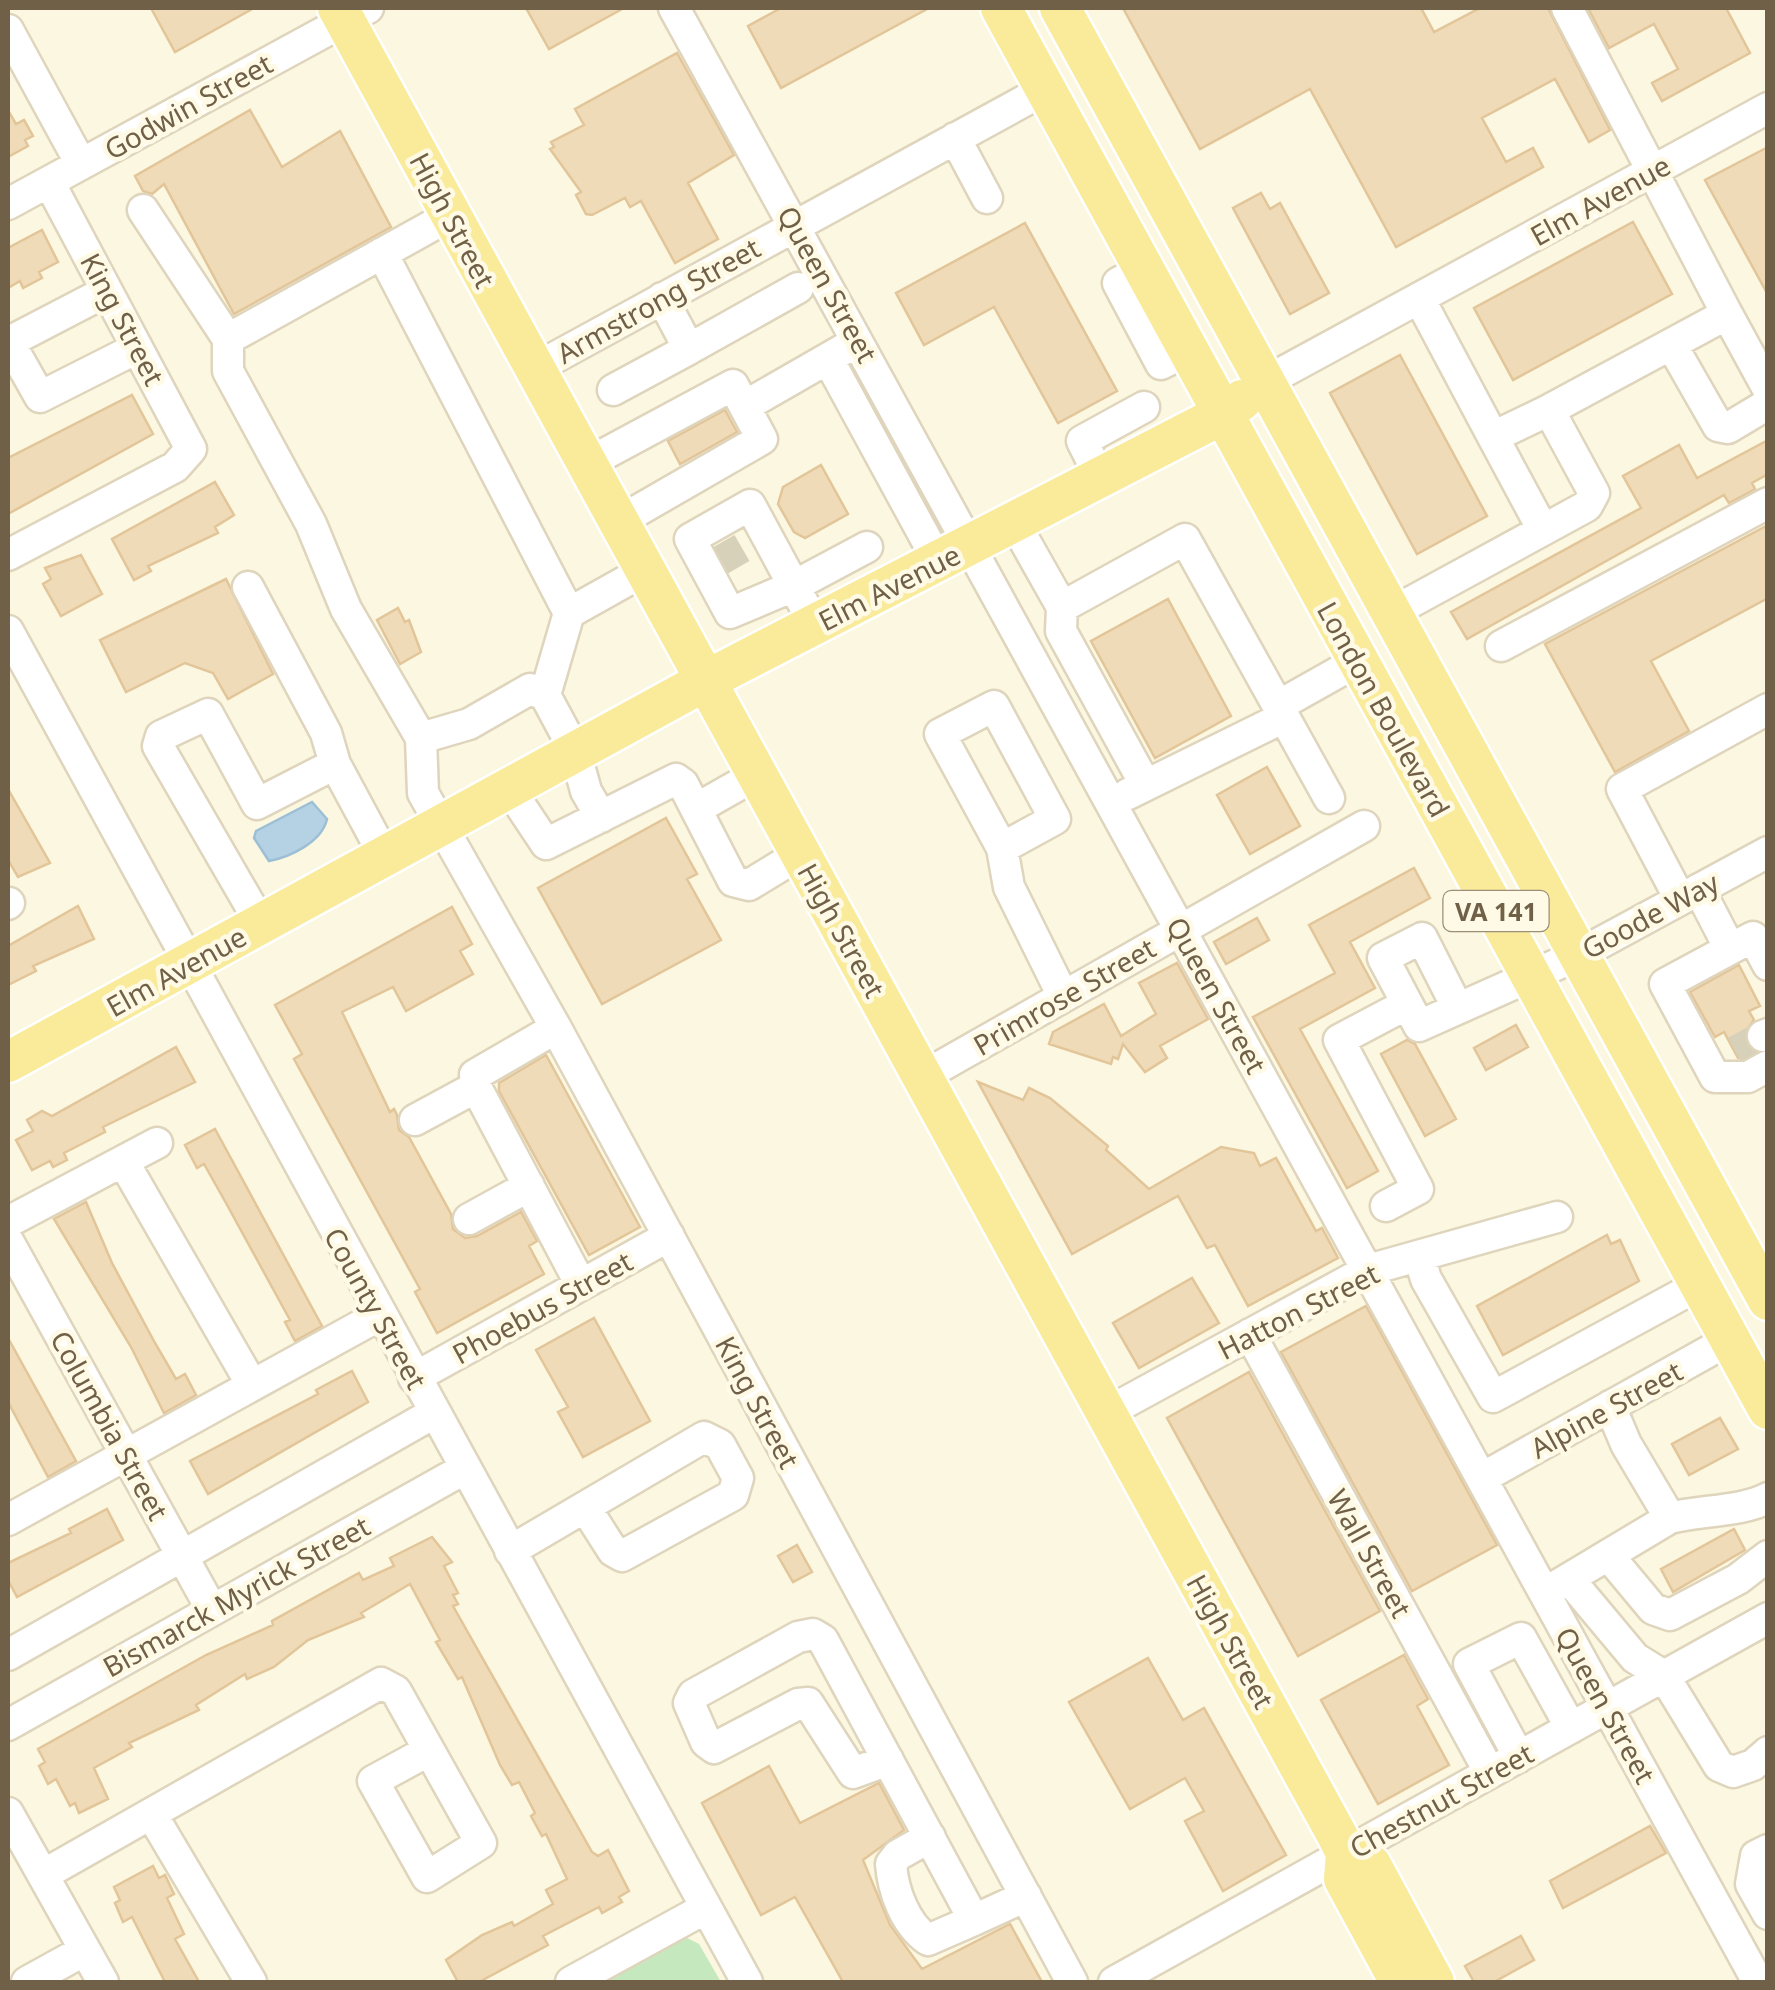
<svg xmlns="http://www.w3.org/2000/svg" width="1775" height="1990" viewBox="0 0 1775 1990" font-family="'Noto Sans',sans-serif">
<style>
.green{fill:#c6e8bf}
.water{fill:#b5d2e4;stroke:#9cbfd5;stroke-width:2.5}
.building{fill:#f0dbb8;stroke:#e2c599;stroke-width:2.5}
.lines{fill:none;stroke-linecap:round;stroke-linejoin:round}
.minor-tunnel{stroke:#d8d1ba;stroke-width:30;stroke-dasharray:30 15;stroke-linecap:butt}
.minor-casing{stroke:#dfd4bc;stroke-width:35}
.major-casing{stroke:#fff;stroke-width:45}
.minor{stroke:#fff;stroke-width:30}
.major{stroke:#f9eb99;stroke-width:40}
.labels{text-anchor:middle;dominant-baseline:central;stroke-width:9;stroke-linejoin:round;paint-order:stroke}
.shield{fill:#fffae5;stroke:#9c8e77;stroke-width:2.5}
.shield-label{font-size:25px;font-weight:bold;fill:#716048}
.street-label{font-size:28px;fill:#716048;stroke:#fffae5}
</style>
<rect width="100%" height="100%" fill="#fbf7e0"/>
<!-- green -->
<path class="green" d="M685,1937L699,1944L721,1982H600Z"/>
<!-- water -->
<path class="water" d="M312,802L327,819C322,842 290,857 269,861L254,838L256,831Z"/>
<!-- building -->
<path class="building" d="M151,8H254L175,52Z
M526,8H624L549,49Z
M781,8H929L781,88L748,26Z
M1123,8H1421L1434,32L1480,8H1548L1610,130L1589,142L1555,79L1482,118L1506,162L1533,148L1543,167L1396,247L1310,89L1200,149Z
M1588,8H1726L1750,53L1662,101L1652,83L1678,69L1654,24L1609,48Z
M677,53L734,155L688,183L718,239L675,263L641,201L630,207L625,198L592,215L586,214L576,195L581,192L550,149L554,147L551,142L584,125L575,109Z
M8,110L16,124L24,120L33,136L25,140L28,146L8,157Z
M250,110L282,167L340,131L391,227L234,314L164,184L152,194L143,191L135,176Z
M1768,147V295L1705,180Z
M1261,193L1270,209L1280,203L1329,293L1290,314L1233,208Z
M1633,222L1672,294L1513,380L1474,308Z
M1025,223L1117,391L1058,423L994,307L924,345L896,293Z
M42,230L58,262L39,272L42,278L23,288L20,281L8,288V248Z
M1400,355L1487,516L1417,554L1330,393Z
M132,395L153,434L8,514V458Z
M725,410L737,432L680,464L668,441Z
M1768,440V474L1752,483L1755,489L1729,503L1724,495L1467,639L1451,612L1641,508L1623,476L1679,445L1697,478Z
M821,465L848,514L805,538L794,532L778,504L783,487Z
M215,482L234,515L215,527L218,533L148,566L151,571L134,580L112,539Z
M1768,525V598L1651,661L1689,731L1615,772L1545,644Z
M81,555L102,594L61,616L43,584L51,579L45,568Z
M226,579L273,674L228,699L213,673L185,663L126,692L100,640Z
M1168,599L1231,716L1155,758L1091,641Z
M398,608L405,622L409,620L421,652L400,664L377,620Z
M1267,767L1300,826L1250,854L1217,795Z
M8,789L50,863L18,877L8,860Z
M666,818L697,874L687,879L721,940L602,1004L538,888Z
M1414,868L1430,898L1350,942L1375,988L1300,1029L1378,1171L1347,1188L1253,1017L1335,973L1309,925Z
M78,906L94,939L33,966L36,971L8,985V946Z
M452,907L472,944L460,951L473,974L406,1011L393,987L342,1012L390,1112L394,1109L397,1115L399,1130L409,1137L451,1214L453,1229L465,1238L477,1236L521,1212L537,1241L529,1246L544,1274L437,1333L415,1292L420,1289L294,1059L302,1054L275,1005Z
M1257,918L1269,940L1226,964L1214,942Z
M1177,963L1208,1019L1160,1046L1167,1058L1145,1072L1123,1044L1118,1059L1113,1057L1111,1064L1049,1044L1053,1032L1104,1004L1121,1036L1156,1014L1139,983Z
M1739,965L1760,1006L1749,1011L1754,1020L1744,1034L1754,1052L1743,1058H1738L1724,1032L1715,1037L1690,992Z
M1516,1025L1528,1047L1486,1070L1474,1048Z
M1407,1040L1415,1044L1456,1119L1425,1136L1381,1054Z
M176,1047L195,1082L103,1127L105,1132L64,1153L67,1160L53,1167L50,1161L32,1170L16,1140L33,1131L27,1120L42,1111L52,1116Z
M546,1055L640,1227L589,1255L499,1091V1083Z
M978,1082L1023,1100L1029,1088L1050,1098L1108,1146L1106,1150L1149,1189L1221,1147L1254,1153L1260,1166L1276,1158L1316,1231L1322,1228L1338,1258L1248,1306L1215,1245L1207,1248L1178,1196L1072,1254Z
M215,1129L322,1326L295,1341L285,1322L290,1320L226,1203L204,1164L197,1168L185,1145Z
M86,1202L112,1263L155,1343L176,1379L185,1374L196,1395L164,1413L131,1347L54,1219Z
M1607,1235L1611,1244L1620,1240L1639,1281L1503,1355L1477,1306Z
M1192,1278L1219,1323L1139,1368L1113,1323Z
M1366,1306L1497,1545L1412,1591L1281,1352Z
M594,1318L650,1421L583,1457L558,1412L568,1407L536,1350Z
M8,1338L76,1461L48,1477L8,1402Z
M352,1371L368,1402L208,1494L190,1461L318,1394L316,1390Z
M1249,1372L1380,1611L1298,1656L1167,1418Z
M1720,1418L1738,1449L1689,1475L1672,1444Z
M107,1509L123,1540L17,1597L8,1580V1563L71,1533L69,1529Z
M1734,1529L1745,1550L1673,1592L1661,1569Z
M432,1537L452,1562L444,1566L458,1593L453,1595L458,1604L453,1606L592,1852L598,1856L608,1850L629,1891L619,1897L622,1902L602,1913L599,1907L543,1936L548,1945L479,1982H458L446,1960L482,1935L512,1922L514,1926L553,1904L546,1890L567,1879L546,1834L542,1836L531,1816L535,1813L519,1782L512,1785L500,1765L462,1677L458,1679L436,1642L440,1640L410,1584L361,1613L364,1617L308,1640L274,1667L247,1679L245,1674L196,1705L199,1710L129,1743L132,1747L94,1768L108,1799L79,1813L75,1803L70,1806L56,1779L48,1784L39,1766L45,1762L38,1749L206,1655L273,1625L272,1621L359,1573L363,1580L394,1566L390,1558Z
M797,1545L812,1572L793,1582L778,1556Z
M1404,1655L1428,1699L1417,1706L1449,1765L1378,1804L1321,1700Z
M1148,1658L1183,1720L1204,1708L1286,1855L1223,1891L1185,1821L1204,1811L1185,1778L1130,1809L1069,1702Z
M769,1766L800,1823L879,1783L904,1830L863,1860L890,1925L922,1969L1010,1924L1042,1982H843L795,1897L761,1915L702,1803Z
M1650,1826L1666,1853L1563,1908L1550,1881Z
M153,1866L159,1878L165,1875L174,1894L167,1898L184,1934L175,1939L199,1982H165L132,1917L123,1922L115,1903L120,1900L114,1887Z
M1521,1936L1534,1960L1494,1982H1474L1465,1966Z"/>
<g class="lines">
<!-- minor-tunnel -->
<path class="minor-tunnel" d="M716,563L749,544
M1735,1051L1763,1036"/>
<!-- minor casing -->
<g class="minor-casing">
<path id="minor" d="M674,8L1758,1982
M1567,8L1727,314
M8,30L81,164
M955,138L987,198
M8,204L368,8
M143,210L228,339
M451,215L228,339V371L311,524L346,609L421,738L423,793L556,1028L1072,1982
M382,253L569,613
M1144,269L1118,283L1161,364L1188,350
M107,291L9,342L40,397L137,348
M1419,298L1493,437L1549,410
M1671,344L1718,426L1728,428L1768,404
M689,349L798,288
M828,359L938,561
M534,369L1046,89
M1265,382L1768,108
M613,390L689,349L662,298
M745,406L846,348
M1493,437L1543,530
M586,464L733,385L762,439L618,522
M1100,477L1082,441L1144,407
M1014,522L1062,607L1185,539L1278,706L1358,661
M8,555L175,467L191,449L49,182
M248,587L326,733L335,764
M1062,607L1061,631L1145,784
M1391,613L1587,506L1594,493L1549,410L1727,314L1768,389
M815,625L750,505L690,539L730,613L794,586L867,547
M8,631L747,1982
M1501,646L1768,503
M1278,706L1329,798
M421,738L469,724L530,689L545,695
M508,787L546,844L676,779L683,784L733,881L749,885L800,854
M1128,794L1284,717
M696,809L756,775
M601,817L586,791L575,751L545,695L569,613L644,571
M1002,848L1055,819L994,706L940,734L1002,848L1009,887L1063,996
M1699,889L1730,949L1665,984L1715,1077
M1680,899L1622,789L1768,709
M8,904L9,903
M261,924L158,746L161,736L208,714L257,804L335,764L384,855
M1730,949L1753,937L1768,965
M1457,1007L1422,938L1383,958L1419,1026L1578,955L1768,852
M556,1028L475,1075L476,1087L581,1285
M1763,1036L1768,1034
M922,1077L1364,826
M1715,1077H1748L1768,1066
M415,1120L476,1087
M123,1161L252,1385
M1386,1206L1418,1189L1339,1040L1407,1004
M469,1219L529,1186
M8,1222L157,1143
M8,1241L212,1610
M1419,1256L1426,1279L1493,1397L1699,1285
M1250,1334L1490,1773
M414,1378L669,1236
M1610,1406L1626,1444L1670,1518C1701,1510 1741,1512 1768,1498
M1106,1413L1368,1270L1557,1217
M1482,1478L1729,1340
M8,1520L380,1315
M510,1551L704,1437L720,1445L738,1478L733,1495L622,1556L613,1551L585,1507
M1608,1555L1653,1609L1670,1615L1738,1579L1768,1556
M1569,1579L1635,1658L1664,1676L1719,1766L1733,1772L1753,1765L1768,1752
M1553,1588L1670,1518
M8,1655L434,1413
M8,1725L464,1469
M1519,1757L1469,1664L1521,1638L1571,1728
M888,1760L853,1773L808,1703L798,1704L714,1748L706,1742L689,1703L693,1695L798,1637L813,1634L823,1640L974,1920L1026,1896
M8,1813L103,1982
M152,1815L251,1982
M930,1837L898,1855L891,1864C893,1891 905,1924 928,1940L974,1920
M1768,1850L1756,1856L1751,1884L1768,1914
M43,1875L381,1683L396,1691L481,1843L427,1877L373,1781L428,1751
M27,1982L85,1950
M571,1982L706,1908
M1114,1982L1768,1618"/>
</g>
<!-- major casing -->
<g class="major-casing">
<path id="major" d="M338,8L1337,1835L1346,1853L1344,1879L1400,1982
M1001,8L1768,1409
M1060,8L1768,1300
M8,1062L705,681L1223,414L1242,400
M1346,1853L1371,1865L1434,1982"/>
</g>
<!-- minor -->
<use href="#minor" class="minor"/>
<!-- major -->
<use href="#major" class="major"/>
</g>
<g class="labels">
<!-- shield labels -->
<rect class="shield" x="1443.5" y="891" width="105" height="40" rx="8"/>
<g class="shield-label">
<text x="1496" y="911">VA 141</text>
</g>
<!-- street labels -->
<g class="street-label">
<text transform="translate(188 106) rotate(-29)">Godwin Street</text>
<text transform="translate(1600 200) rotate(-29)">Elm Avenue</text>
<text transform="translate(453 220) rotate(62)">High Street</text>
<text transform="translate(828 284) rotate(61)">Queen Street</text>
<text transform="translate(658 300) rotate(-29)">Armstrong Street</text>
<text transform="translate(123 319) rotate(62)">King Street</text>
<text transform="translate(889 587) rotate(-27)">Elm Avenue</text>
<text transform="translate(1384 709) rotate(61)">London Boulevard</text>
<text transform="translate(1650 915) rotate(-28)">Goode Way</text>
<text transform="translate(842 930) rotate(61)">High Street</text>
<text transform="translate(176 971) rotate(-29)">Elm Avenue</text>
<text transform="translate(1217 995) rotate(61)">Queen Street</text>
<text transform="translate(1064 996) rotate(-30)">Primrose Street</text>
<text transform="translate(542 1307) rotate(-29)">Phoebus Street</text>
<text transform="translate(376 1308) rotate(61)">County Street</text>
<text transform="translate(1298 1311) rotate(-27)">Hatton Street</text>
<text transform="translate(758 1402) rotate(62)">King Street</text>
<text transform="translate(1606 1409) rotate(-29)">Alpine Street</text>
<text transform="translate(110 1425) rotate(61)">Columbia Street</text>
<text transform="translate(1370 1553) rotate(61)">Wall Street</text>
<text transform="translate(236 1596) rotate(-29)">Bismarck Myrick Street</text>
<text transform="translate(1231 1641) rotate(61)">High Street</text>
<text transform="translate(1606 1705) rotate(61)">Queen Street</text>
<text transform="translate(1441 1800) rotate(-29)">Chestnut Street</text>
</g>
</g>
<!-- border -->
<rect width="1775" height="1990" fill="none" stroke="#716048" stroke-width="20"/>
</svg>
